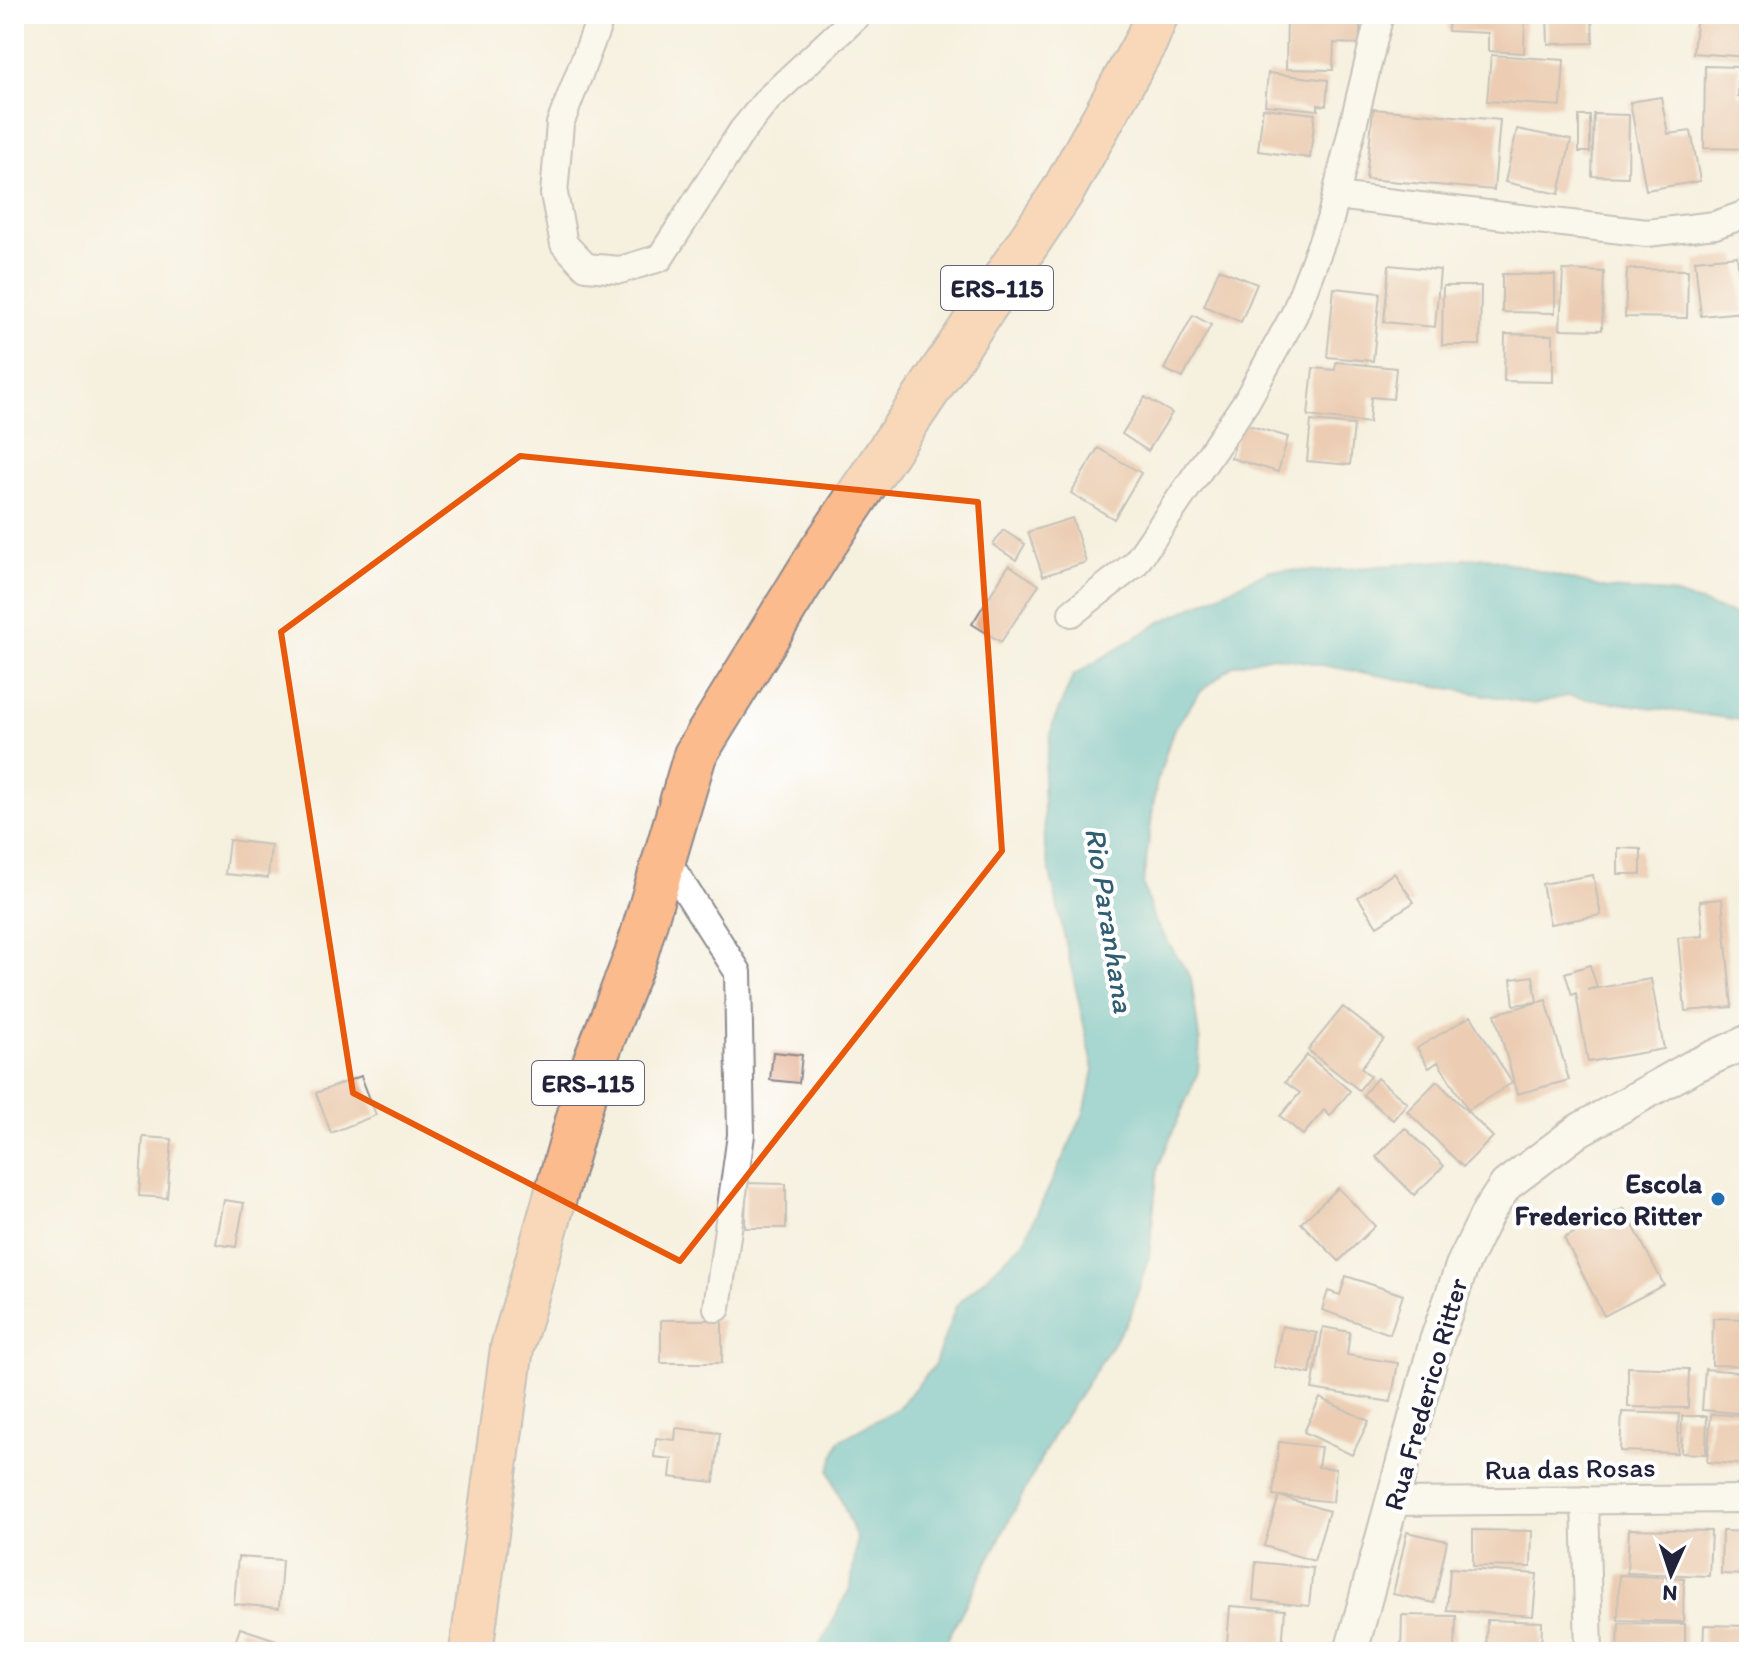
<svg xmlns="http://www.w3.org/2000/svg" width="1763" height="1666" viewBox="0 0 1763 1666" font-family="Itim,sans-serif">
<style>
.water{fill:#48b7bf;stroke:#356c7d;stroke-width:2}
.building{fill:#e0a380}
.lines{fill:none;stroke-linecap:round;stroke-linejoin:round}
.minor-casing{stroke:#8c898d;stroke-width:30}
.tertiary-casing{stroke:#8c898d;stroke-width:36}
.primary-casing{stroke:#8c898d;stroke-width:46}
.minor{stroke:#fff;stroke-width:26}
.tertiary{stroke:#fff;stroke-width:32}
.primary{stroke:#fbbb8d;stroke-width:42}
.marked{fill:none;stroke:#e8590c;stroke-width:6;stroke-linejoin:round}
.poi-dot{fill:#1f6fb2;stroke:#fff;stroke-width:3}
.labels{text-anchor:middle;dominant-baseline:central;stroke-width:8;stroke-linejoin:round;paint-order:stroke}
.shield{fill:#fff;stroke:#646476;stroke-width:2}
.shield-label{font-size:26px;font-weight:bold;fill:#22223b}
.poi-label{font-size:28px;font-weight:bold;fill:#22223b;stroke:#fff;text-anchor:end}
.street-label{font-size:28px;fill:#22223b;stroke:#fff}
.water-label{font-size:30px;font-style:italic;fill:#315e70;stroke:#fff}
</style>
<rect width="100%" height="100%" fill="#fff"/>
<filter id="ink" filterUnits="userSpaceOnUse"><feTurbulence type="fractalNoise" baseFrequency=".0125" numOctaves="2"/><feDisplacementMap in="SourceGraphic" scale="16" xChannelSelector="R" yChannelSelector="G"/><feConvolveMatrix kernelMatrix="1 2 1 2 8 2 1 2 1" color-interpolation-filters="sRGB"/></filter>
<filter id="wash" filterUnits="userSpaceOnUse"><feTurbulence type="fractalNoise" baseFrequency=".006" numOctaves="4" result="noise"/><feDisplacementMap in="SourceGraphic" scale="32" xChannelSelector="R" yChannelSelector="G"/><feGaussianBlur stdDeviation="1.8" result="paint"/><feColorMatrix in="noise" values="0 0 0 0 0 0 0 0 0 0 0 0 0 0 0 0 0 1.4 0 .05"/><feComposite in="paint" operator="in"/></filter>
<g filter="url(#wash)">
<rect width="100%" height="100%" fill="#f6f0df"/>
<!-- water -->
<path class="water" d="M1487,557L1607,589L1670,593L1737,615H1749V721L1567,696L1534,704L1273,656L1234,665L1200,692L1173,731L1156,785L1143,884L1154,920L1191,978L1200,1044L1198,1072L1158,1167L1149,1256L1130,1317L1054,1434L941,1652H817L851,1586L857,1539L829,1471L839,1441L898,1408L934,1366L956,1306L1024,1241L1084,1113L1094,1070L1045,850L1043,779L1053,723L1073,676L1159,623L1270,570L1322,571Z"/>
<g id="blocks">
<!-- building -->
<path class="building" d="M1287,14H1360V44L1334,43L1333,70L1286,69Z
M1449,14H1525L1524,53L1488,51V33L1448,31Z
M1547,14H1592L1593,43L1548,44Z
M1697,14L1749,15V57L1693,53Z
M1491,55L1564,60L1561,106L1487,101Z
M1705,66L1739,67L1738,96H1749V149L1704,148Z
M1268,73L1328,80L1326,106L1318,105V110L1265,105Z
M1661,97L1668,134L1691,131L1700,181L1646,190L1630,102Z
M1263,108L1315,114L1310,158L1258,151Z
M1373,109L1500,120L1494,190L1366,179Z
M1594,114L1629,115L1628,177L1592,176Z
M1579,116H1590V152H1579Z
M1517,129L1571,140L1559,194L1505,182Z
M1737,256L1743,312L1701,316L1695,260Z
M1389,265L1440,270L1435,327L1384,322Z
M1219,269L1257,284L1241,322L1204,306Z
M1627,269L1688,270L1687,318L1625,317Z
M1563,270L1604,272L1602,330L1560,329Z
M1502,274L1555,275V313L1502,312Z
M1443,286H1481L1480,345H1442Z
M1334,288L1380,293L1373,361L1327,357Z
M1193,315L1211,325L1183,378L1164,369Z
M1505,334L1553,335V382L1504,381Z
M1336,362L1396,368L1393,399L1371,397L1369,423L1308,416L1313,368L1335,370Z
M1145,397L1172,413L1148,451L1122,434Z
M1311,421L1354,425L1350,465L1307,461Z
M1241,423L1288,437L1278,472L1231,458Z
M1098,448L1141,473L1114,519L1071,493Z
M1072,518L1086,562L1043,576L1028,532Z
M1003,530L1025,544L1016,560L993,545Z
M1009,565L1039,585L1001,642L972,624Z
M229,840L271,845L268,878L225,874Z
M1618,848L1641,849V874H1618Z
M1394,873L1414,902L1377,926L1358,897Z
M1593,875L1601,915L1550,924L1542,884Z
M1722,899L1732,1007L1685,1011L1678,938L1703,936L1700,901Z
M1590,965L1597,987L1587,990L1651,979L1664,1049L1588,1062L1576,993L1572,995L1565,973Z
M1533,976L1537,1002L1514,1005L1511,979Z
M1546,1000L1569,1080L1517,1094L1495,1014Z
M1343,1007L1384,1039L1361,1068L1370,1076L1359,1090L1308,1050Z
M1471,1016L1512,1083L1468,1110L1438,1062L1429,1068L1417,1048Z
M773,1052L802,1055L799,1083L770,1080Z
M1307,1055L1350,1091L1330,1116L1324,1110L1303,1135L1280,1116L1300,1093L1285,1082Z
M361,1076L376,1115L331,1133L316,1093Z
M1377,1078L1407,1103L1393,1120L1363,1095Z
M1437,1081L1493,1137L1463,1167L1407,1111Z
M1405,1128L1444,1166L1414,1195L1376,1157Z
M143,1137L172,1139L167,1198L139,1196Z
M746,1183L786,1184V1228H745Z
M1338,1188L1375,1226L1339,1261L1301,1223Z
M224,1200L244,1203L236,1247L216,1244Z
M1624,1208L1664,1285L1604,1316L1564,1238Z
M1346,1276L1403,1295L1390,1334L1322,1310L1328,1291L1340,1295Z
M1713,1318L1749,1319V1366L1712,1365Z
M661,1320H722V1363H661Z
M1282,1326L1317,1333L1310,1374L1274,1367Z
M1323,1327L1350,1332L1347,1355L1398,1363L1391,1402L1312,1389Z
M1628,1367L1689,1369L1688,1408L1628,1407Z
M1705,1369L1749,1373V1414L1702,1410Z
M1320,1398L1369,1421L1352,1455L1304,1432Z
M1622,1412L1679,1414L1677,1453L1620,1451Z
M1711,1414L1749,1416V1465L1707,1462Z
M1682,1416H1707L1706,1454L1681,1453Z
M676,1428L720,1433L714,1482L670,1477L672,1459L654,1457L656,1438L675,1440Z
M1279,1442L1321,1447L1318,1467L1336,1469L1333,1502L1273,1495Z
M1279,1496L1329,1511L1314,1561L1264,1546Z
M1629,1529L1711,1531L1709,1576L1627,1573Z
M1473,1530L1532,1531L1531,1567L1473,1566Z
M1722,1531L1749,1532V1575L1721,1574Z
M1407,1532L1447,1541L1434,1603L1393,1594Z
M238,1557L282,1560L279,1608L234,1604Z
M1256,1562L1313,1568L1309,1606L1253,1600Z
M1450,1568L1537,1574L1533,1616L1447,1610Z
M1619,1575L1684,1578L1683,1622L1618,1620Z
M1230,1606L1285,1610L1282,1648L1227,1644Z
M1402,1615L1456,1616L1455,1652H1401Z
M1487,1620L1542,1622L1541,1652H1486Z
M1619,1623L1685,1624V1652H1618Z
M1704,1625L1749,1626V1652H1703Z
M240,1628L276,1640L272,1652H232Z
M649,1647L677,1648V1652H649Z"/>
</g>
</g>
<g filter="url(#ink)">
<use href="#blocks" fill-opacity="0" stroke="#8c898d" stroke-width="2"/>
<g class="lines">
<!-- minor casing -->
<g class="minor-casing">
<path id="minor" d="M602,14L560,124L554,194L564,244L586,267L620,270L660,258L742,131L768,99L859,14
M1336,196L1647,233L1715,225L1749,213
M1072,613L1135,564L1246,402L1294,315L1330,220L1380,14
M666,859L738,972L741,1135L717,1308
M1585,1500L1589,1652
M1392,1502L1749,1499"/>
</g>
<!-- tertiary casing -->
<g class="tertiary-casing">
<path id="tertiary" d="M1351,1652L1436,1341L1462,1266L1488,1212L1506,1185L1579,1130L1692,1067L1749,1041"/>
</g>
<!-- primary casing -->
<g class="primary-casing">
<path id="primary" d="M471,1652L512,1348L592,1068L636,955L695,755L820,552L1063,191L1146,41L1157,14"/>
</g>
<!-- minor -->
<use href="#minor" class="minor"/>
<!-- tertiary -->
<use href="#tertiary" class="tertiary"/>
<!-- primary -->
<use href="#primary" class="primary"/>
</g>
</g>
<!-- marked area -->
<path d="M0 0H1763V1666H0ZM520,456L978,502L1002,851L680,1261L353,1093L281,632Z" fill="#f6f0df" fill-opacity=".55" fill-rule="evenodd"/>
<path class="marked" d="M520,456L978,502L1002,851L680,1261L353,1093L281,632Z"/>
<!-- markers -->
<circle class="poi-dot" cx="1718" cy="1199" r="8"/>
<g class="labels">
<!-- shield labels -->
<g class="shield">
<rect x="941" y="266" width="112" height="44" rx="6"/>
<rect x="532" y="1061" width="112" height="44" rx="6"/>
</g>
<g class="shield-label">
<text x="997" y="288">ERS-115</text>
<text x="588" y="1083">ERS-115</text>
</g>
<!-- poi labels -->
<g class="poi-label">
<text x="1702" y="1183">Escola<tspan x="1702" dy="32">Frederico Ritter</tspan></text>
</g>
<!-- street labels -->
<g class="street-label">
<text transform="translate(1425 1394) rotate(-74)">Rua Frederico Ritter</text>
<text transform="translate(1570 1468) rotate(-1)">Rua das Rosas</text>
</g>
<!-- water labels -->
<g class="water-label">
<text transform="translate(1110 920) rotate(81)">Rio Paranhana</text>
</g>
</g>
<!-- margin -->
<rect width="1763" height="1666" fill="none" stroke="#fff" stroke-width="48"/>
<!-- north arrow -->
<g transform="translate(1671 1574) rotate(183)" stroke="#ffffff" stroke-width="6" paint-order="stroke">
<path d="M0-6L14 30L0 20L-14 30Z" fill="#22223b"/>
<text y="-12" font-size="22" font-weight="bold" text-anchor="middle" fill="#22223b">N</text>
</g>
</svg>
